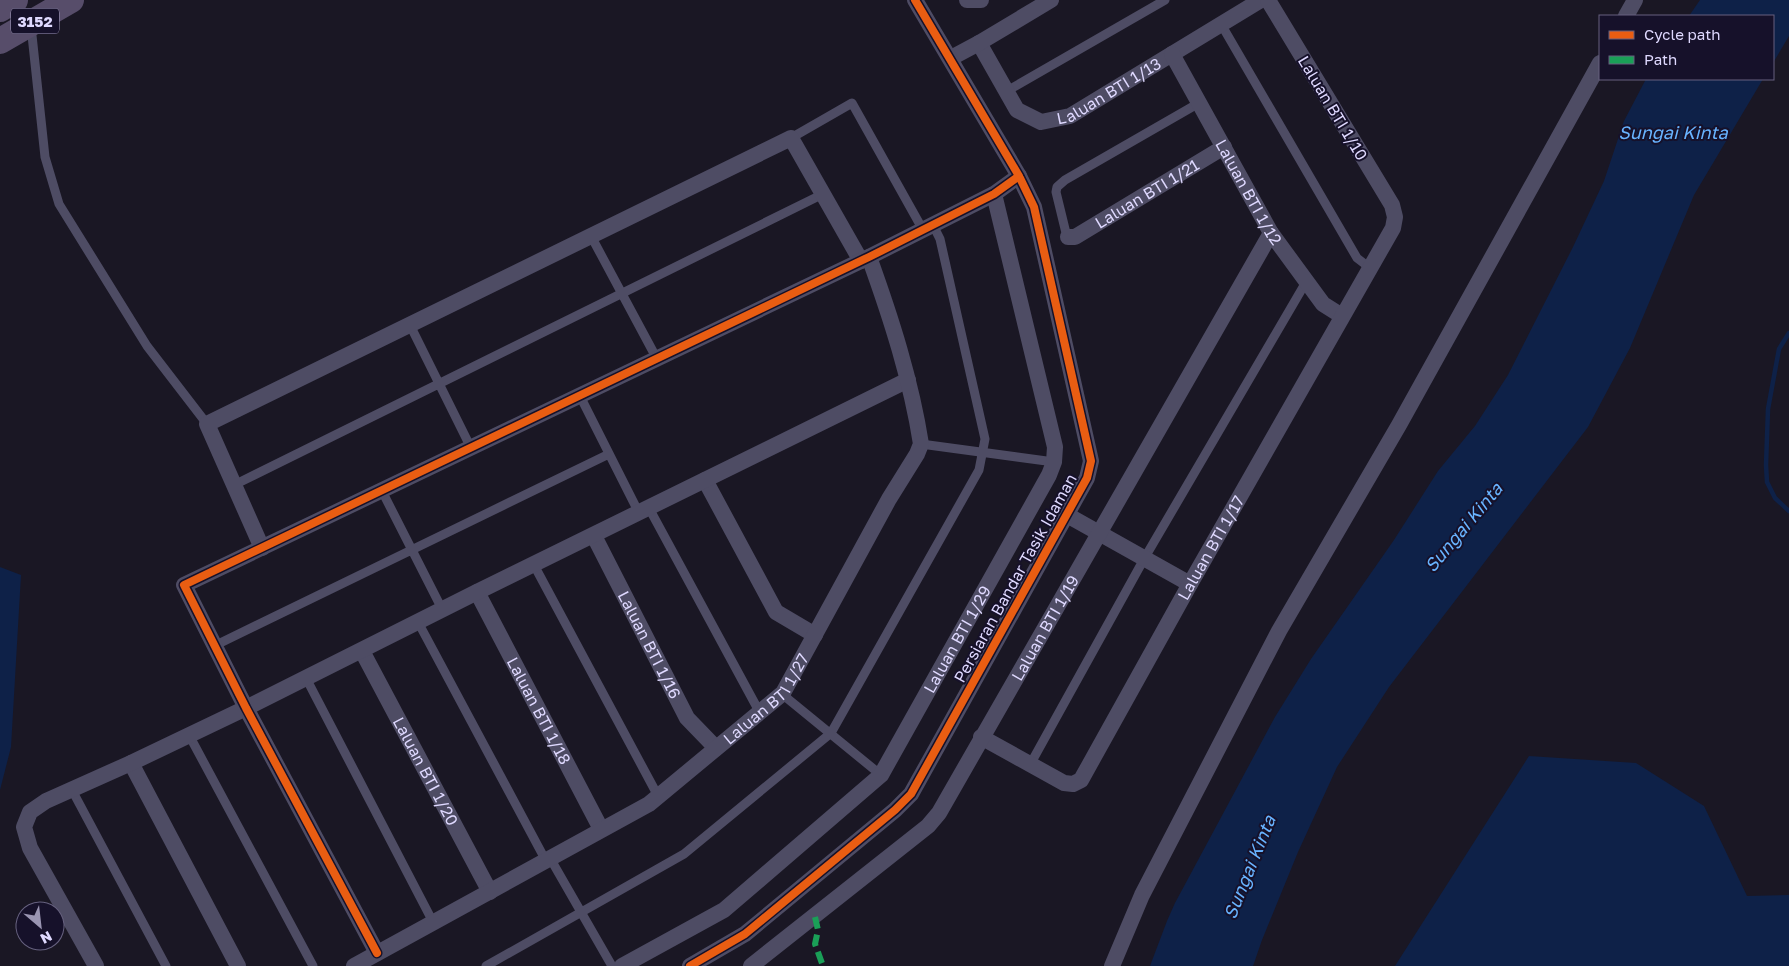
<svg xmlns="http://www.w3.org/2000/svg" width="1789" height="966" viewBox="0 0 1789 966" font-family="'Golos Text',sans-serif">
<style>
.water{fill:#0e2148}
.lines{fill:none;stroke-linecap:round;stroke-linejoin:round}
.stream{stroke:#0e2148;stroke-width:4.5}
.lane{stroke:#4e4c64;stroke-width:9}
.street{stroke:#4e4c64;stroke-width:16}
.primary{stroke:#574d6a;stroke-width:26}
.quiet{stroke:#1a9f57;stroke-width:6;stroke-dasharray:12 6;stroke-linecap:butt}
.cycleway-casing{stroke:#16112a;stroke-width:11}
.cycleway{stroke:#e95d12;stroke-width:8}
.labels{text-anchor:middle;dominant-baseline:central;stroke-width:4;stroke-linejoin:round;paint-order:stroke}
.shield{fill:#16112a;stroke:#a39dbf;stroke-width:1}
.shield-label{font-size:15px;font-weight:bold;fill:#dfd9ff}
.street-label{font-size:16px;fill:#dfd9ff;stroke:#16112a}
.water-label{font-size:18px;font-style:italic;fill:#68b3ff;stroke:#16112a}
</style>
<rect width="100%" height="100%" fill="#1a1724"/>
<!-- water -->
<path class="water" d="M1700,0H1789V36L1773,63V16H1689Z
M1646,79H1763L1694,195L1630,348L1588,427L1389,687L1337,767L1298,852L1262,940L1253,966H1150L1167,921L1175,903L1275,717L1311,659L1394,540L1438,471L1475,426L1508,375L1573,247L1604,181L1624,121Z
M0,567L21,575L11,747L0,790Z
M1529,756L1636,763L1704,806L1747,896L1789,895V966H1395Z"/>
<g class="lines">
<!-- stream -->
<path class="stream" d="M1789,333L1779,349L1768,409L1766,465L1767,482L1775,498L1789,511"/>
<!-- lane -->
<path class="lane" d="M1221,24L1357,258L1370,268
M31,26L45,157L59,204L147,346L207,424
M1007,91L1165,0
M791,138L852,103L923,230
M591,236L657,359
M1068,237L1066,233L1056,192L1057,187L1065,180L1199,103
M410,325L471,448
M580,396L639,513
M921,444L1054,462
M234,485L823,194
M382,491L442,609
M649,508L760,713
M534,565L658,796
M418,622L546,861
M214,646L609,454
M306,678L433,922
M783,693L788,699L881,775
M189,735L313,966
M1031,763L1144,559L1306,282
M72,790L166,966
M550,858L612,966
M486,966L684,854L831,733L979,470L985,439L940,239L933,225"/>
<!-- street -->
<g class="street">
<path d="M967,0H981"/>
<path d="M1626,16L1635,0"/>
<path id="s1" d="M979,43L1017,110L1041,122L1070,116L1261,0"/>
<path id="s2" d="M1172,54L1271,233L1323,304L1342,316"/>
<path d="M951,58L979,43L1051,0"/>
<path id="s3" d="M1068,237H1075L1224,147"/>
<path d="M705,480L776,612L815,635"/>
<path d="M1067,515L1190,584"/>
<path id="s4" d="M594,536L687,718L716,748"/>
<path d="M262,548L207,424L791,138L861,261"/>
<path id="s5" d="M477,592L601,829"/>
<path id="s6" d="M362,651L490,892"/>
<path id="s7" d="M981,737L1064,783L1073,784L1081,780L1190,584L1393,228L1395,217L1392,205L1268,0"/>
<path d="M131,763L238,966"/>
<path d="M377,953L246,708L184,585L869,257L994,194L1019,176"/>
<path d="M96,966L30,848L24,827L30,812L46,801L131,763L246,708L477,592L908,380"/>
<path id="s8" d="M354,966L649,804L783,693L889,499L917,454L921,444C911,380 891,318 869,257"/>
<path id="s9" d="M622,966L724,910L881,775L1049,475L1054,462L1055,447L994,194"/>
<path d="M690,966L745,934L895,810L911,794L1087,478L1091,461L1034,207L1019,176L915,0"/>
<path id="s10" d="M751,966L928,826L939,813L1271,233"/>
<path d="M1112,966L1142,895L1279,631L1399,425L1600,63"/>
</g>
<!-- primary -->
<path class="primary" d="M0,9L15,0
M0,41L71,0"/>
<!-- quiet -->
<path class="quiet" d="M815,917L818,930L815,944L823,966"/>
<!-- cycleway casing -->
<g class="cycleway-casing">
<path id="cycleway" d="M377,953L246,708L184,585L869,257L994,194L1019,176
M690,966L745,934L895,810L911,794L1087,478L1091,461L1034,207L1019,176L915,0"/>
</g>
<!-- cycleway -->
<use href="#cycleway" class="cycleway"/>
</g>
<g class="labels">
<!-- shield labels -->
<rect class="shield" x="11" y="8.5" width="48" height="25" rx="4"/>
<g class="shield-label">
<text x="35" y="21">3152</text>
</g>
<!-- street labels -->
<g class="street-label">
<text stroke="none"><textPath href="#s1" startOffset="179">Laluan BTI 1/13</textPath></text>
<text transform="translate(1333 108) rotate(59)">Laluan BTI 1/10</text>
<text stroke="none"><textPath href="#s2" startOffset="158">Laluan BTI 1/12</textPath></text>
<text stroke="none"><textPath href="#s3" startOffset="91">Laluan BTI 1/21</textPath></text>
<text stroke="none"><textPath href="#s7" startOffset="379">Laluan BTI 1/17</textPath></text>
<text transform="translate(1015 578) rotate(-61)">Persiaran Bandar Tasik Idaman</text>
<text stroke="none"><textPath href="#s10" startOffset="456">Laluan BTI 1/19</textPath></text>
<text stroke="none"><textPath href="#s9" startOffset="479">Laluan BTI 1/29</textPath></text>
<text stroke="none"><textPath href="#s4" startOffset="122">Laluan BTI 1/16</textPath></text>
<text stroke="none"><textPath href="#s8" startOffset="495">Laluan BTI 1/27</textPath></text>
<text stroke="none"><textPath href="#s5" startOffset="134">Laluan BTI 1/18</textPath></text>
<text stroke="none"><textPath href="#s6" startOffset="136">Laluan BTI 1/20</textPath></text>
</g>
<!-- water labels -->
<g class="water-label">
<text x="1673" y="132">Sungai Kinta</text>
<text transform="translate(1463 527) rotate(-50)">Sungai Kinta</text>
<text transform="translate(1249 867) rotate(-68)">Sungai Kinta</text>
</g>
</g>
<!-- legend -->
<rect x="1599" y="15" width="175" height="65" fill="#16112a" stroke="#66617f"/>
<rect x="1609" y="31" width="25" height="8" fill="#e95d12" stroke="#66617f"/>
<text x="1644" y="40" font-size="15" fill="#dfd9ff">Cycle path</text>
<rect x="1609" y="56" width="25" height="8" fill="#1a9f57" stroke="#66617f"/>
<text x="1644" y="65" font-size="15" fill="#dfd9ff">Path</text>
<!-- north arrow -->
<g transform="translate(40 926) rotate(152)"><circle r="24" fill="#16112a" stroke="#66617f"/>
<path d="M0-4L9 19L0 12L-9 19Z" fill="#9a95b2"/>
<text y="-8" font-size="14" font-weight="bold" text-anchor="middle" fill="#dfd9ff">N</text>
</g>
</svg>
